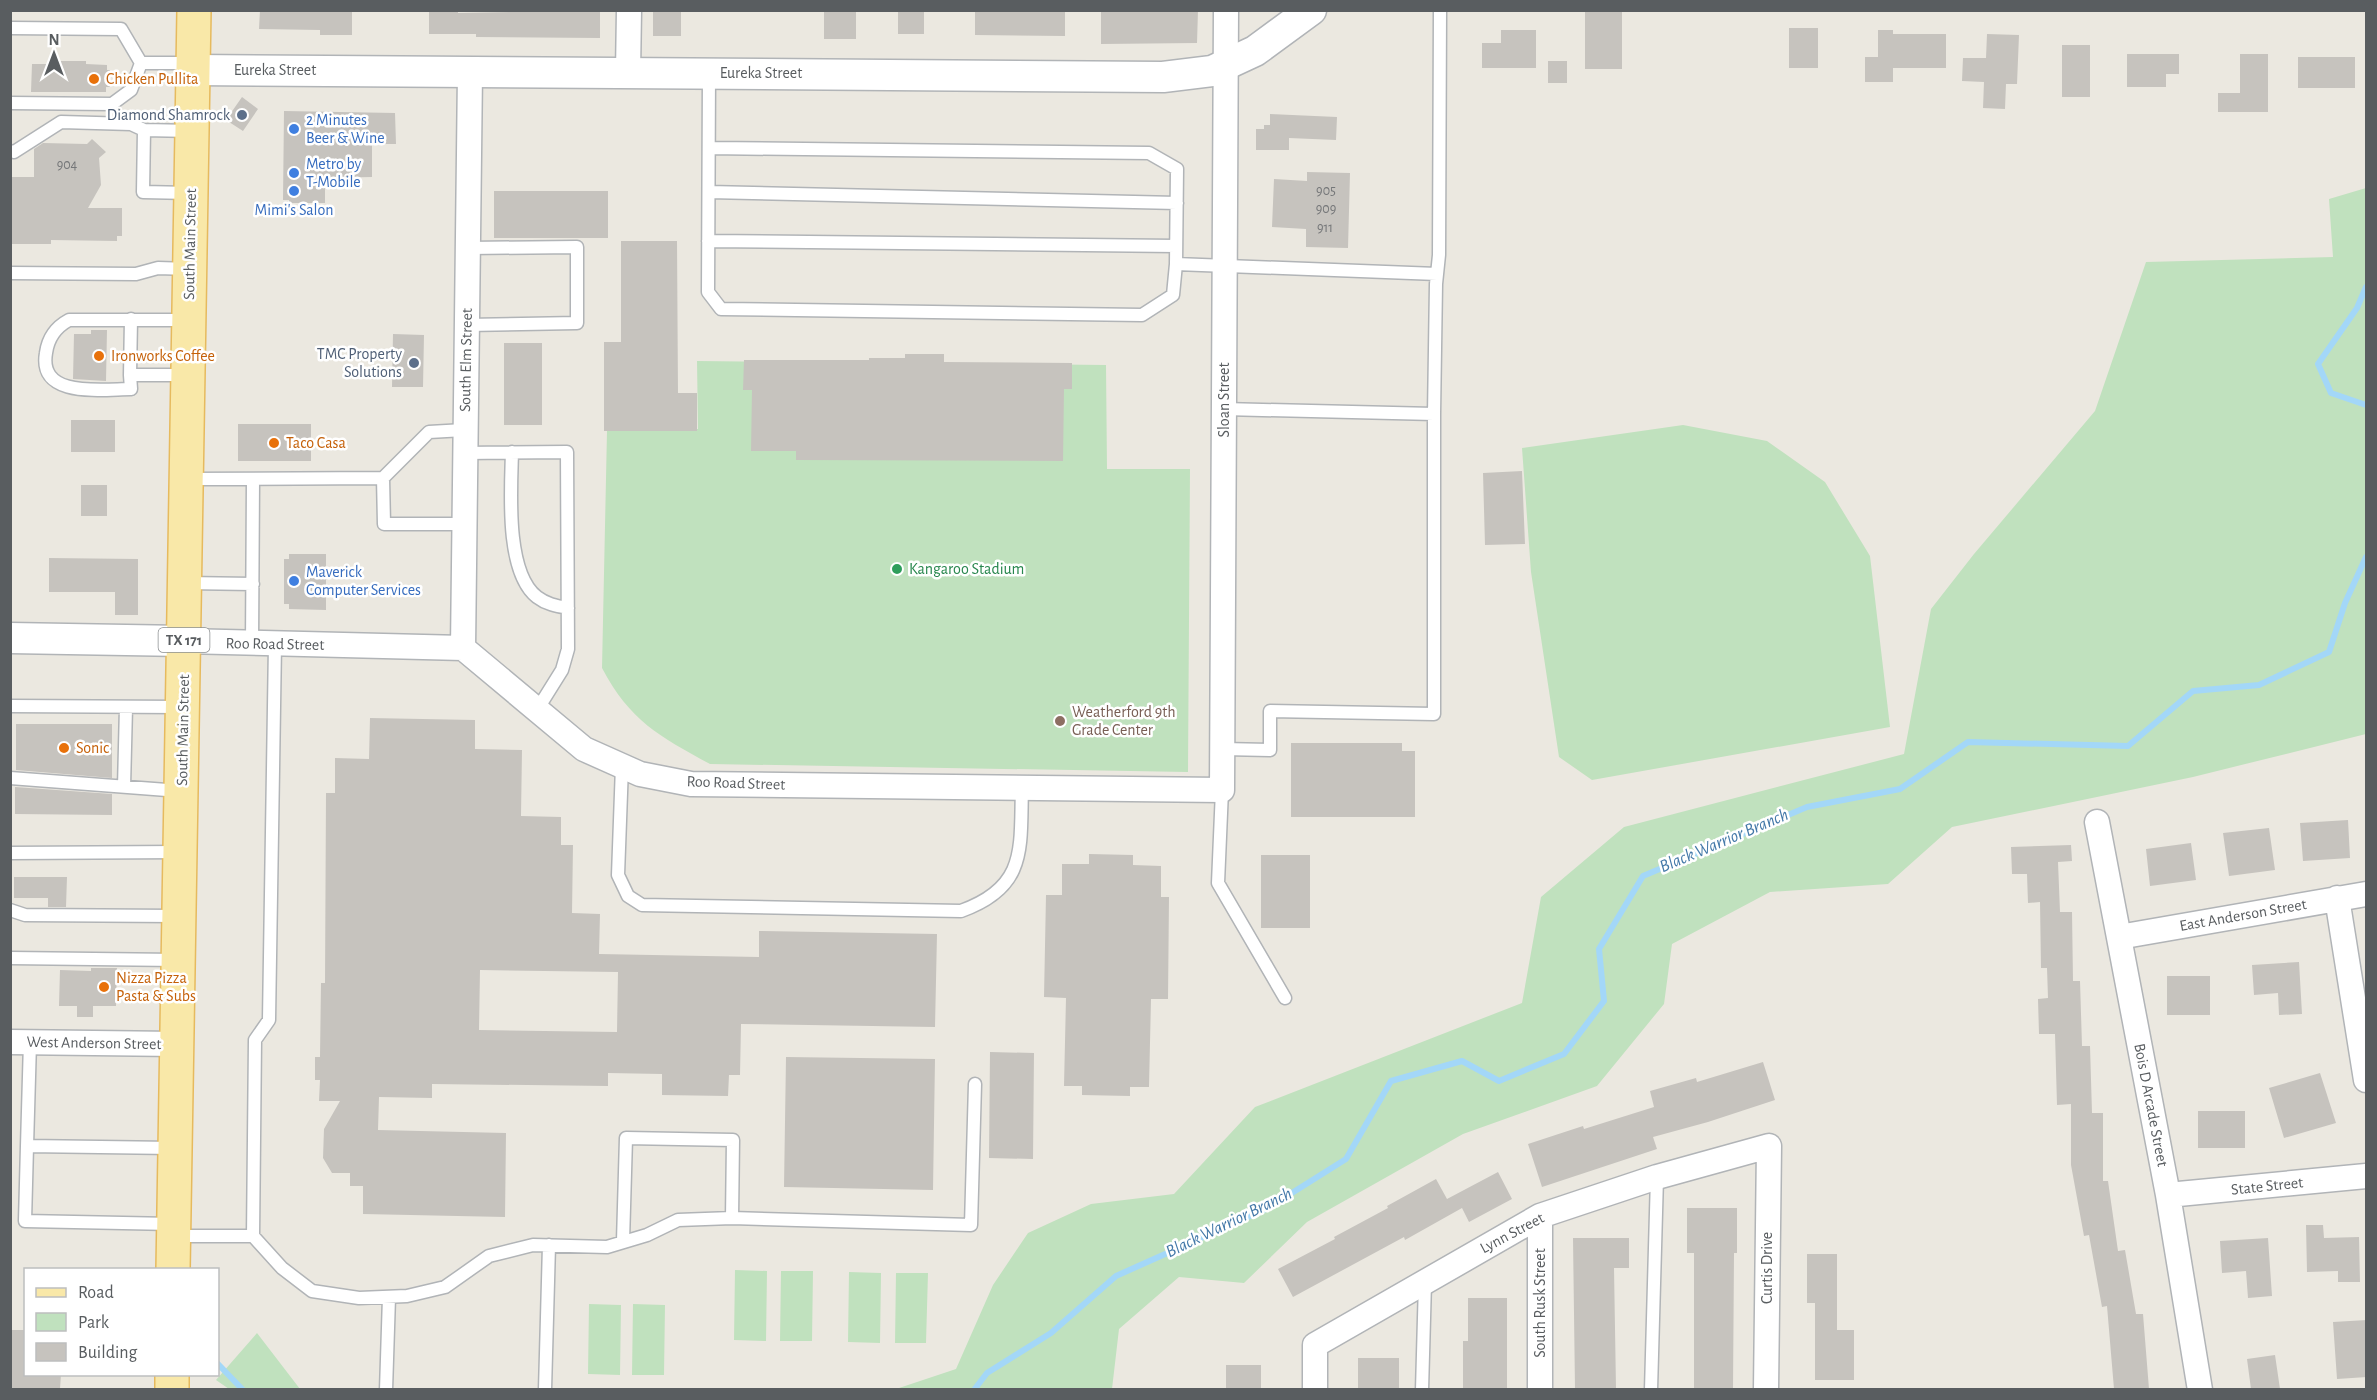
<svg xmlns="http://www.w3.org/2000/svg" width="2377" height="1400" viewBox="0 0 2377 1400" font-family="'Alegreya Sans',sans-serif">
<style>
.green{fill:#c0e1be}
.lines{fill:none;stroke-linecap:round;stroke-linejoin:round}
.stream{stroke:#a3d7f8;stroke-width:6}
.building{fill:#c6c3be;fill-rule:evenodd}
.service-casing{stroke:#b1b4b7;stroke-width:15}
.minor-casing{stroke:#b1b4b7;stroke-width:27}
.tertiary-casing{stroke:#b1b4b7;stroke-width:33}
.primary-casing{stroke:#e6ba5e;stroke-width:36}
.service{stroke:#fff;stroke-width:12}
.minor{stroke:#fff;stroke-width:24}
.tertiary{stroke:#fff;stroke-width:30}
.primary{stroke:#f9e8a8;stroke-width:33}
.food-dot{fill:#e8710a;stroke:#fff;stroke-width:2}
.service-dot{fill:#5c6f8a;stroke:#fff;stroke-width:2}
.shop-dot{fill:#3f7fe0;stroke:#fff;stroke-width:2}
.leisure-dot{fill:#2e9e5b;stroke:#fff;stroke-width:2}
.education-dot{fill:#8d6e63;stroke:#fff;stroke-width:2}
.labels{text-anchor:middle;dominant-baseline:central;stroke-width:5;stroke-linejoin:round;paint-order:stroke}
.number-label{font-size:14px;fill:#747678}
.shield{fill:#fff;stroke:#8b8e90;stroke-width:1.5}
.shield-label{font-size:15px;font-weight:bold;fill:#595d60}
.street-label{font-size:16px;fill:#595d60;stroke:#fff}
.food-label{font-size:16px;fill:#c56008;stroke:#fff;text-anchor:start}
.service-label{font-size:16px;fill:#4e5e75;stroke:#fff;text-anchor:end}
.shop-label{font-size:16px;fill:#366cbe;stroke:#fff;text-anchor:start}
.leisure-label{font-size:16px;fill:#27864d;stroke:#fff;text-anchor:start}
.education-label{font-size:16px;fill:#785e54;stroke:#fff;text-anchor:start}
.water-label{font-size:18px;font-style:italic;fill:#4378a8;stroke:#fff}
</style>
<rect width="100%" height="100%" fill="#ebe8e0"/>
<!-- green -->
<path class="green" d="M2366,188V734L2193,777L1952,827L1888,884L1770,892L1672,944L1664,1004L1597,1086L1463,1134L1307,1222L1244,1283L1179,1277L1119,1329L1112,1389H896L956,1369L993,1285L1028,1233L1091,1204L1174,1194L1255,1107L1522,1003L1541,897L1624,827L1904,754L1931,609L1974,554L2095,411L2146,262L2333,257L2329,199Z
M697,361L1106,365L1107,469H1190L1188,772L710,764C659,736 630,721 602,668L607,431L698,429Z
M1683,425L1767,441L1825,482L1870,556L1890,727L1592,780L1559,757L1531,572L1522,448Z
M735,1270L767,1271L766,1341L734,1340Z
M781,1271H813L812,1341H780Z
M849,1272L881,1273L880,1343L848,1342Z
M896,1273H928L926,1343H895Z
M589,1304L621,1305L620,1375L588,1374Z
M633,1304L665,1305L664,1375H632Z
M257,1333L300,1389H229L216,1380Z"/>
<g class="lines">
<!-- stream -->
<path class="stream" d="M2366,287L2357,308L2318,364L2331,393L2366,405
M218,1364L243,1390
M974,1390L987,1373L1051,1333L1116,1276L1268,1208L1346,1159L1391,1081L1462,1061L1499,1081L1564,1054L1604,1001L1599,949L1643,876L1807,807L1900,789L1968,742L2128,746L2193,691L2259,685L2329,652L2345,603L2366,557"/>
</g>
<!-- building -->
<path class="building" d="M260,10H352V35H320V30L259,29Z
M429,10H458V13L600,10V38L476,37V34H429Z
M653,10H681V36H653Z
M824,10H856V39H824Z
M898,10H924V34H898Z
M975,10H1065V36L975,35Z
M1101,10H1198L1197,43L1101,44Z
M1585,12H1622V69H1585Z
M1789,28H1818V68H1789Z
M1501,30H1536V68H1482V43H1501Z
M1878,30H1893V34H1946V68H1893V82H1865V57H1878Z
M1987,34L2019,35L2017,84H2006L2005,109L1983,108L1984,82L1962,81L1963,58H1986Z
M2062,45H2090V97H2062Z
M2127,54H2179V74H2166V87H2127Z
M2240,54H2268V112H2218V93H2240Z
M2298,57H2355V88H2298Z
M59,61H86V64L107,65V70H110V87H106V92H31L32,64H59Z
M1548,61H1567V83H1548Z
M242,97L258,109L243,131L226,120Z
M284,111L395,113L396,144H372V177L325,178V203H289V200H283Z
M1270,114L1337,117L1336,140L1289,138V150H1256V129H1264V125H1270Z
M92,139L106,152L99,158L101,185L88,208H122V236H117V241L51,240V244H10V177H34V149L43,143L87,144Z
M1307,172L1350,173L1348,248L1306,247V229L1272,227L1274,179L1307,181Z
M494,191H608V238H494Z
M621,241H677L678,393H697V431H604V342H621Z
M91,330H107L106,381L73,379L74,334H91Z
M393,334L424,335L423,387H392Z
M504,343H542V425H504Z
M905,354H944V362L1072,363V389H1064L1063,461L796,460V451H751L752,390H743L744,360H869V358H905Z
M71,420H115V452H71Z
M238,424H311V461H238Z
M1522,471L1525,544L1485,545L1483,473Z
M81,485H107V516H81Z
M289,554H326V610L289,609V604H284V559H289Z
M49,558L138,559V615H115V592H49Z
M370,718L475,720V749L522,750L521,816L561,817V845H573L572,913L600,914L599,954L759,957V931L937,934L935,1027L741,1024L740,1075H729L728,1096L662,1095V1074L608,1073V1086L432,1084V1098L379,1097L378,1130L506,1133L505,1217L363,1214V1186H350V1173H332L323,1158L324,1129L340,1101H319L320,1080H315V1057H320L321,983H325L326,793H335V758L369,759ZM480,970L618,972L617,1032L479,1030Z
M16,724H112V778L16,770Z
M1291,743H1402V751H1415V817H1291Z
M15,787L112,794V815L15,814Z
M2348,820L2350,858L2303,861L2300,823Z
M2269,828L2275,870L2229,876L2223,833Z
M2191,843L2196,880L2150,886L2146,849Z
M2071,845L2072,861L2058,862L2060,912H2072L2073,981H2080L2082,1046H2090L2092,1113H2103V1181H2108L2118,1251L2125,1250L2136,1314H2143L2149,1389H2114L2107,1306L2102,1307L2089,1235L2084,1236L2071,1165V1104L2057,1105L2055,1034H2039L2038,999L2048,998L2047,968H2041L2040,902L2028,903L2027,874H2012L2011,847Z
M1089,854L1133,855V865L1161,866V897H1169L1168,999H1151L1149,1087H1130V1096L1082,1095V1086H1064L1066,998L1044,997L1046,895H1062V864H1089Z
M1261,855H1310V928H1261Z
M14,877H67L66,907H48V898H14Z
M2299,962L2302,1014L2279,1015L2278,993L2254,995L2252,965Z
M91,968H117L116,1006H93V1017H77V1006H59L60,970L91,971Z
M2167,976H2210V1015H2167Z
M990,1052L1034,1053L1033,1159L989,1158Z
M786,1057L935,1059L933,1190L784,1187Z
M1763,1062L1775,1100L1708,1122L1653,1137L1657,1149L1542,1187L1528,1144L1583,1126L1584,1129L1654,1107L1650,1091L1696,1078L1697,1082Z
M2320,1073L2336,1123L2284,1138L2269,1088Z
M2198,1111H2245V1148H2198Z
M1498,1172L1512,1199L1469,1222L1462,1208L1405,1240L1404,1237L1293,1297L1278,1269L1335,1239L1334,1237L1388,1208L1387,1206L1436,1179L1447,1199Z
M1687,1208H1737V1253H1734L1733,1389H1694V1253H1687Z
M2306,1225H2323L2324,1238L2359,1237L2360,1282H2338V1271L2307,1272Z
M1573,1238H1629V1268H1614L1616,1389H1575Z
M2268,1238L2272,1296L2248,1298L2246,1271L2222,1273L2220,1241Z
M1807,1254H1837V1330H1854V1380H1815V1303H1807Z
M1468,1298H1507V1389H1463V1341H1468Z
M2367,1320V1377L2337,1379L2333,1322Z
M10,1330H26V1374H61L60,1389H10Z
M2275,1355L2280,1389H2251L2247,1359Z
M1358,1358H1399V1389H1358Z
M1226,1365H1261V1389H1226Z"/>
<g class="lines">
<!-- service casing -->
<g class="service-casing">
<path id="service" d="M10,28L121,29L141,63
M141,63H192
M709,74L708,292L721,309L1142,315L1173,295L1176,264L1437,274
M10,103L112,104L131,90L141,63
M144,130L143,192L190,193
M709,148L1149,153L1177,169L1176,264
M10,151L14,152L61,122L131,124L144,130L192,131
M709,192L1177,203
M708,241L1176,246
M10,273L136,274L158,268L189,269
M131,319L130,375H187
M467,325L577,323V247L468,248
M130,375L131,389C103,389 38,399 46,353C48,338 56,327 69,320H188
M1224,409L1434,414L1436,284L1439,255L1440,10
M512,452C511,490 505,572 537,597C546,604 556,606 568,608
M465,453L567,452L568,649L562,670L537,710
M383,478L384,524H465
M188,479L383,478L429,432L464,430
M186,583L253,584
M252,644L253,480
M275,644L269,1020L255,1040L253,1236L282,1268L312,1291L359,1298L407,1296L445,1287L489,1256L533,1245L607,1247L647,1235L678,1220L732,1218L971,1225L975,1084
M10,706L180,707
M1223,749L1270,750V711L1434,714V414
M622,766L618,875L628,896L642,905L961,911C1028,887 1020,848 1022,787
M10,778L180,791
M124,787L126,707
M1222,790L1218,883L1285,998
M10,853L180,852
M10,910L25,915L176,916
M10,958L177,960
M30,1042L27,1146L173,1148
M27,1146L25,1221L172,1224
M176,1236H253
M623,1241L626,1138L733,1140L732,1218
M386,1390L389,1297
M545,1390L549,1245
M1422,1390L1425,1282
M1651,1390L1657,1177"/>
</g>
<!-- minor casing -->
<g class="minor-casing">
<path id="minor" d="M628,72L629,10
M184,641L463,648L584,749L640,774L691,784L1222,790L1226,10
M463,648L470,72
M2097,822L2168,1195L2200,1390
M2337,898L2366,1080
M2119,937L2366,894
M10,1042L177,1044
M2168,1195L2366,1176
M1540,1216V1390
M1315,1390V1345L1540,1216L1657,1177L1769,1146L1766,1390"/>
</g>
<!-- tertiary casing -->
<g class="tertiary-casing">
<path id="tertiary" d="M193,70L1163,77L1212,71L1255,51L1311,10
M10,638L184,641"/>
</g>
<!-- primary casing -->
<g class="primary-casing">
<path id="primary" d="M173,1270L194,10
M172,1390V1374"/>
</g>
<!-- service -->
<use href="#service" class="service"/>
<!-- minor -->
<use href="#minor" class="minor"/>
<!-- tertiary -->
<use href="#tertiary" class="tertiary"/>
<!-- primary -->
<use href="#primary" class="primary"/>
</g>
<!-- markers -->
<g class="food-dot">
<circle cx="94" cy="79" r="6"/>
<circle cx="99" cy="356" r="6"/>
<circle cx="274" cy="443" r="6"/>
<circle cx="64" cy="748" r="6"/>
<circle cx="104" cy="987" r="6"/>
</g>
<g class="service-dot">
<circle cx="242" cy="115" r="6"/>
<circle cx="414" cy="363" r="6"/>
</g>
<g class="shop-dot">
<circle cx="294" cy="129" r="6"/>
<circle cx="294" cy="173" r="6"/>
<circle cx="294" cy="191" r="6"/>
<circle cx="294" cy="581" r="6"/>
</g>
<circle class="leisure-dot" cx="897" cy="569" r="6"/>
<circle class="education-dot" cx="1060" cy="721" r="6"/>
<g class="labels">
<!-- number labels -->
<g class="number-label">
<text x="67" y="165">904</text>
<text x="1326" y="191">905</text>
<text x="1326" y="209">909</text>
<text x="1325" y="228">911</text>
</g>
<!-- shield labels -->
<rect class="shield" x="158.5" y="628" width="51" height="24" rx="4.5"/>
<g class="shield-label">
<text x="184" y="640">TX 171</text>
</g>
<!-- street labels -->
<g class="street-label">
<text x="275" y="70">Eureka Street</text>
<text x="761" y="73">Eureka Street</text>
<text transform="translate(190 244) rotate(-89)">South Main Street</text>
<text transform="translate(466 360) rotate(-89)">South Elm Street</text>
<text transform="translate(1224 400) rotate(-90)">Sloan Street</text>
<text transform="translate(275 644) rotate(1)">Roo Road Street</text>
<text transform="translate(183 730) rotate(-89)">South Main Street</text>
<text transform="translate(736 783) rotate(2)">Roo Road Street</text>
<text transform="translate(2243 915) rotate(-10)">East Anderson Street</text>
<text transform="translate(94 1043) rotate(1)">West Anderson Street</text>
<text transform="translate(2151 1105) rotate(79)">Bois D Arcade Street</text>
<text transform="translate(2267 1186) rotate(-6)">State Street</text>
<text transform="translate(1512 1233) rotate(-28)">Lynn Street</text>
<text transform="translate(1767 1268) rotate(-90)">Curtis Drive</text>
<text transform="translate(1540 1303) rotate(-90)">South Rusk Street</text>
</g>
<!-- food labels -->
<g class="food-label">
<text x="106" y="79">Chicken Pullita</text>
<text x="111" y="356">Ironworks Coffee</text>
<text x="286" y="443">Taco Casa</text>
<text x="76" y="748">Sonic</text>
<text x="116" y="978">Nizza Pizza<tspan x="116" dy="18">Pasta &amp; Subs</tspan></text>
</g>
<!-- service labels -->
<g class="service-label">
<text x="230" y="115">Diamond Shamrock</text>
<text x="402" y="354">TMC Property<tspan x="402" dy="18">Solutions</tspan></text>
</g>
<!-- shop labels -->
<g class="shop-label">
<text x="306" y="120">2 Minutes<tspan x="306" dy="18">Beer &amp; Wine</tspan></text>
<text x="306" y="164">Metro by<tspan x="306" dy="18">T-Mobile</tspan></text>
<text x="294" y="210" text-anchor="middle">Mimi's Salon</text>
<text x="306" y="572">Maverick<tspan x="306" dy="18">Computer Services</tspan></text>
</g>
<!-- leisure labels -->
<g class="leisure-label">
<text x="909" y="569">Kangaroo Stadium</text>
</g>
<!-- education labels -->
<g class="education-label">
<text x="1072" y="712">Weatherford 9th<tspan x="1072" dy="18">Grade Center</tspan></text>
</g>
<!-- water labels -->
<g class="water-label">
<text transform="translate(1724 841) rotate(-23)">Black Warrior Branch</text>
<text transform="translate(1229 1223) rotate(-26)">Black Warrior Branch</text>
</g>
</g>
<!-- border -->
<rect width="2377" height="1400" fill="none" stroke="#595d60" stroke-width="24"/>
<!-- legend -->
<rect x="24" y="1268" width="195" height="108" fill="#ffffff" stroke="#bdbebf" stroke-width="1.5"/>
<rect x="36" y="1288" width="30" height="9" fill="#f9e8a8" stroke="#bdbebf" stroke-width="1.5"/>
<text x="78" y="1298" font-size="18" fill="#595d60">Road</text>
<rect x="36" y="1313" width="30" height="18" fill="#c0e1be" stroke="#bdbebf" stroke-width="1.5"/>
<text x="78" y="1328" font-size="18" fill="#595d60">Park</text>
<rect x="36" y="1343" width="30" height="18" fill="#c6c3be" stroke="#bdbebf" stroke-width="1.5"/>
<text x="78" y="1358" font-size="18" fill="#595d60">Building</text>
<!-- north arrow -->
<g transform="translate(54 54)" stroke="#ffffff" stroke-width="4.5" paint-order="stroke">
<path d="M0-4.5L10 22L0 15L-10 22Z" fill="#595d60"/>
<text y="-9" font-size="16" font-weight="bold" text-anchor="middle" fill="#595d60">N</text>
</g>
</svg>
